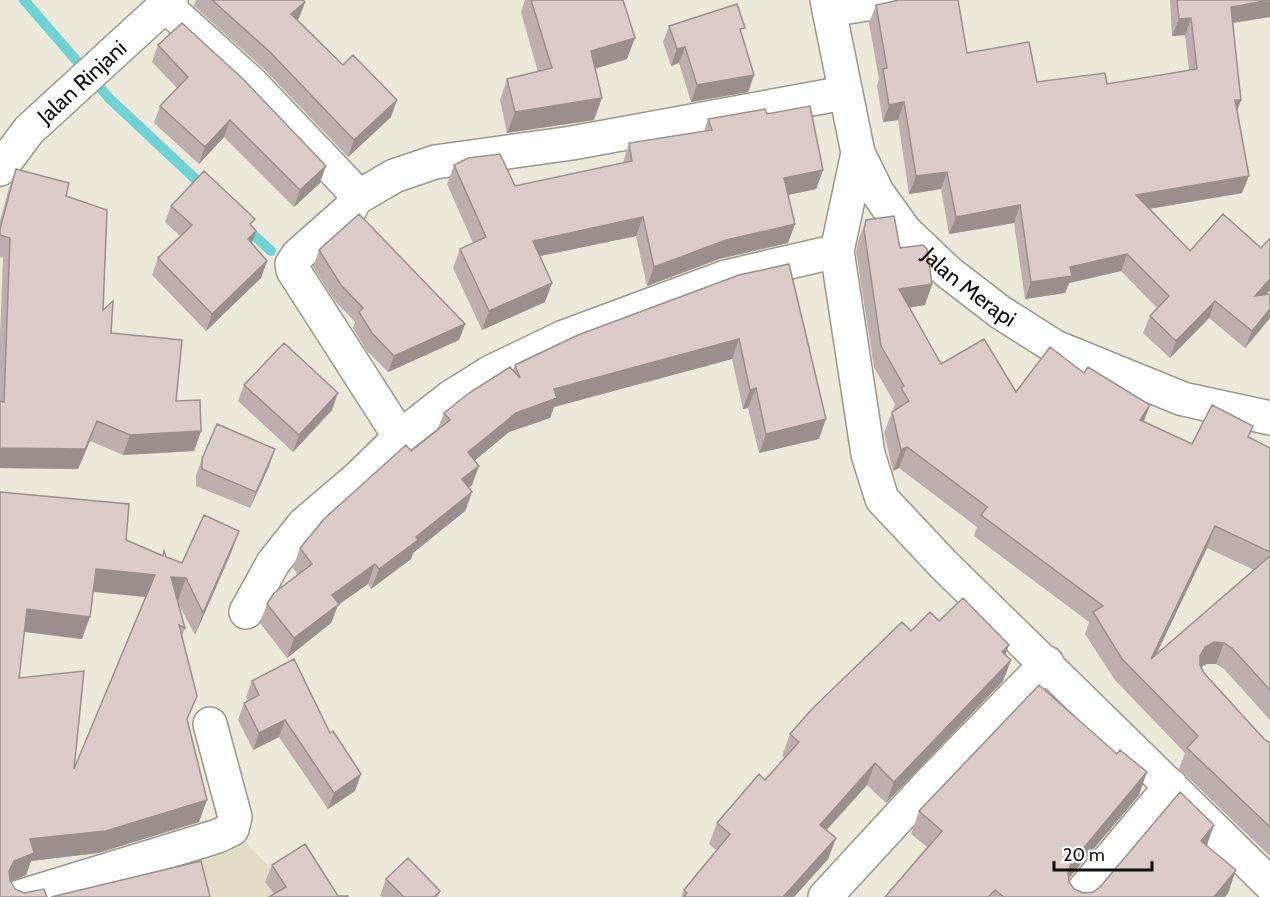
<svg xmlns="http://www.w3.org/2000/svg" width="1270" height="897" viewBox="0 0 1270 897" font-family="Cabin,sans-serif">
<style>
.built{fill:#e1ddc7}
.lines{fill:none;stroke-linecap:round;stroke-linejoin:round}
.stream{stroke:#6fd3d6;stroke-width:10}
.street-casing{stroke:#9a978a;stroke-width:36}
.primary-casing{stroke:#9a978a;stroke-width:36}
.street{stroke:#fff;stroke-width:33}
.primary{stroke:#fff;stroke-width:33}
.wall{fill:#bdafad;fill-rule:evenodd}
.shaded-wall{fill:#9a8f8d}
.building{fill:#dcccc9;stroke:#9a8f8d;stroke-width:1.5;fill-rule:evenodd}
.labels{text-anchor:middle;dominant-baseline:central;stroke-width:6;stroke-linejoin:round;paint-order:stroke}
.street-label{font-size:22px;fill:#0e0d08;stroke:#fff}
</style>
<rect width="100%" height="100%" fill="#ece9db"/>
<!-- built -->
<path class="built" d="M240,836L297,897H63Z"/>
<g class="lines">
<!-- stream -->
<path class="stream" d="M24,0L109,98L206,189
M245,227L271,251"/>
<!-- street casing -->
<g class="street-casing">
<g id="street">
<path d="M166,6L250,82L353,190L355,199L350,209L298,255L292,264L293,270L400,437"/>
<path d="M829,10L892,0"/>
<path d="M858,153L837,251L868,454L882,499L943,564L1270,884"/>
<path id="s1" d="M0,169L29,130L171,0"/>
<path d="M355,199L394,176L435,162L572,143L844,93"/>
<path d="M246,612L273,563L304,524L358,478L400,437L451,397L491,372L564,337L726,277L837,251"/>
<path d="M19,897L218,836L232,829L235,817L210,724"/>
<path d="M825,897L931,782L1047,663"/>
<path d="M1078,897L1171,786"/>
</g>
</g>
<!-- primary casing -->
<g class="primary-casing">
<g id="primary">
<path id="s2" d="M827,0L858,153L877,192L905,231L948,272L1000,312L1055,347L1183,399L1270,418"/>
</g>
</g>
<!-- street -->
<use href="#street" class="street"/>
<!-- primary -->
<use href="#primary" class="primary"/>
</g>
<!-- wall -->
<path class="wall" d="M196,0H303L305,2L299,18L297,20L391,117L348,157L264,69L194,6Z
M525,0H623L627,59L595,69L594,120L507,133L500,100L507,79L538,72L521,12Z
M1170,0H1270V17L1232,23L1241,100L1237,110L1242,193L1149,209L1190,251L1261,248L1270,238V290L1266,295L1270,294V318L1245,348L1209,318L1170,358L1143,333L1150,316L1157,308L1121,271L1069,283L1065,293L1025,299L1014,223L949,234L941,189L909,194L898,120L883,122L877,86L879,79L869,23L876,5L967,53L1037,82L1107,84L1189,70L1185,35L1172,36Z
M669,26L742,35L754,75L748,92L691,102L679,63L671,66L663,42Z
M158,45L320,183L294,207L224,137L199,164L154,123L160,106L177,88L152,62Z
M767,114L823,170L816,189L788,195L795,224L788,243L719,259L647,286L636,236L540,256L552,283L545,302L482,330L453,268L460,249L473,243L447,184L454,165L515,186L623,163L629,143L704,131L708,119Z
M16,169L66,196L111,333L176,401L201,431L194,451L123,455L90,441L78,469L0,468V337L3,257H0V221L9,188Z
M171,206L252,227L256,231L252,243L267,261L261,278L206,331L152,275L158,258L180,236L165,222Z
M866,220L900,248L932,284L925,305L909,308L941,364L1016,392L1144,421L1192,444L1249,437L1270,448V720L1224,669L1216,664H1207L1200,667L1204,673L1264,739L1270,743V856L1179,769L1185,753L1115,680L1085,634L1089,622L974,536L977,527L899,468L893,471L884,433L892,412L894,410L893,409L895,404L874,367L856,252L858,241ZM1207,548L1254,570L1156,655Z
M319,250L465,324L459,340L388,372L366,350L353,328L355,322L335,301L313,267Z
M739,275L819,439L759,453L748,408L743,409L732,359L554,407L550,418L509,432L474,460L472,485L469,488L472,492L465,511L413,553L411,559L371,589L368,584L338,605L331,623L287,658L260,623L267,604L298,575L293,568L300,548L411,451L437,430L444,413L513,370L515,365Z
M244,385L332,410L293,452L238,401Z
M275,449L269,466L250,508L196,486V475L202,459Z
M0,492L126,540L182,563L239,531L231,553L195,635L177,601L185,628L182,636L188,721L199,822L98,853L31,861L26,875L10,882L15,889L24,893L0,897ZM93,592L145,597L74,769L19,678L24,632L82,639Z
M939,621L1005,656L1011,660L1003,681L886,803L867,785L826,830L836,838L828,859L794,897H681L684,890L717,851L709,844L717,823L765,780L785,758L782,756L790,734L911,631Z
M252,681L355,791L328,809L279,737L253,750L238,720L244,703L248,701L246,697Z
M1139,795L1068,879L1069,882L1074,889L1083,893L1093,892L1207,846L1228,893L1225,897H885L927,847L911,834L919,811Z
M272,865L338,896L274,894L265,882Z
M386,879L440,891L438,897H382L380,896Z"/>
<!-- shaded-wall -->
<path class="shaded-wall" d="M1270,1V17L1225,24L1231,7Z
M305,2L299,18L285,31L291,14Z
M1191,18L1185,35L1172,36L1179,19Z
M635,38L627,59L583,72L591,51Z
M685,47L679,63L671,66L677,49Z
M754,75L748,92L691,102L697,85Z
M602,98L594,120L507,133L515,112Z
M397,100L391,117L348,157L354,140Z
M1235,100H1241L1235,117Z
M904,102L898,120L883,122L889,105Z
M230,120L224,137L199,164L205,147Z
M326,166L320,183L294,207L300,190Z
M823,170L816,189L778,197L784,178Z
M947,172L941,189L909,194L916,176Z
M1249,176L1242,193L1130,212L1136,195Z
M1020,205L1014,223L949,234L956,217Z
M643,217L636,236L526,259L533,241Z
M795,224L788,243L719,259L647,286L654,267L726,240Z
M256,231L250,248L248,239Z
M1127,254L1121,271L1069,283L1065,293L1025,299L1031,282L1070,267Z
M267,261L261,278L206,331L212,314Z
M1270,279V290L1249,313L1255,296Z
M552,283L545,302L482,330L489,311Z
M932,284L925,305L891,310L899,289Z
M1215,301L1209,318L1170,358L1176,341Z
M1270,309V318L1245,348L1252,331Z
M465,324L459,340L388,372L394,356Z
M739,339L732,359L554,407L550,418L509,432L461,472L468,452L516,413L554,389Z
M756,388L748,408L743,409L750,390Z
M338,393L332,410L293,452L299,435Z
M1150,405L1142,426L1140,420Z
M826,419L819,439L759,453L766,434Z
M97,421L90,441L78,469L0,468V448Z
M201,431L194,451L123,455L130,435Z
M907,447L899,468L893,471L901,450Z
M275,449L269,466L250,508L256,492Z
M479,466L472,485L455,499L462,479Z
M472,492L465,511L413,553L411,559L371,589L379,569L416,537Z
M1215,526L1207,548L1144,680L1151,659Z
M239,531L231,553L195,635L203,613Z
M375,564L368,584L338,605L331,623L287,658L294,638L332,595Z
M96,569L155,575L146,597L88,591Z
M171,577L186,578L178,601Z
M27,609L90,617L82,639L19,631Z
M1214,642L1224,643L1216,664H1207L1197,669L1200,656L1205,647Z
M1009,645L1001,666L1002,652Z
M1011,660L1003,681L886,803L894,782Z
M285,720L279,737L253,750L259,733Z
M875,763L867,785L812,846L820,825Z
M1147,772L1139,795L1063,885L1060,894L1071,863Z
M361,774L355,791L328,809L334,793Z
M207,800L199,822L98,853L31,861L26,875L6,884L9,871L14,861L30,839Z
M1214,825L1206,848L1201,841Z
M836,838L828,859L794,897H783Z
M1236,870L1228,893L1225,897H1214Z"/>
<!-- building -->
<path class="building" d="M212,0H303L305,2L291,14L343,65L353,55L397,100L354,140L270,52Z
M531,0H623L635,38L591,51L602,98L515,112L507,79L552,68Z
M899,0H958L967,53L1029,42L1037,82L1105,73L1107,84L1197,69L1191,18L1179,19L1177,0H1270L1231,7L1241,100H1235L1249,176L1136,195L1190,251L1223,214L1261,248L1270,238V279L1255,296L1270,294V309L1252,331L1215,301L1176,341L1150,316L1169,296L1127,254L1070,267L1072,276L1031,282L1020,205L956,217L947,172L916,176L904,102L889,105L883,69L887,68L876,5Z
M737,4L745,28L740,29L754,75L697,85L685,47L677,49L669,26Z
M182,23L243,79L326,166L300,190L230,120L205,147L160,106L188,77L158,45Z
M810,106L823,170L784,178L795,224L726,240L654,267L643,217L533,241L552,283L489,311L460,249L486,237L454,165L468,158L500,154L515,186L632,161L629,143L712,130L708,119L765,109L767,114Z
M16,169L69,183L66,196L107,210L103,310L113,301L111,333L182,340L176,401L200,400L201,431L130,435L97,421L85,449L0,448V401L4,402L10,238L0,235V229Z
M204,171L255,219L250,224L256,231L248,239L267,261L212,314L158,258L192,225L171,206Z
M359,214L465,324L394,356L372,333L359,312L363,308L341,285L319,250Z
M894,216L900,248L923,245L927,249L932,284L899,289L941,364L984,339L1016,392L1050,347L1084,373L1088,367L1150,405L1140,420L1192,444L1212,405L1253,426L1248,437L1270,448V552L1215,526L1151,659L1270,556V690L1232,648L1224,643L1214,642L1205,647L1200,656V665L1204,673L1264,739L1270,743V827L1187,748L1198,736L1122,659L1093,612L1103,606L981,515L987,507L907,447L901,450L892,412L909,401L901,388L904,386L881,346L864,230L866,220Z
M789,264L826,419L766,434L756,388L750,390L739,339L554,389L557,398L516,413L468,452L479,466L462,479L472,492L416,537L418,540L379,569L375,564L332,595L339,604L294,638L267,604L274,593L312,564L300,548L325,518L406,445L411,451L450,420L444,413L469,393L510,367L520,378L515,365L578,335L739,275Z
M284,343L338,393L299,435L244,385Z
M217,424L275,449L256,492L202,469V459Z
M0,492L129,504L126,540L163,556L164,551L166,557L182,563L204,515L239,531L203,613L186,578L171,577L185,628L179,625L197,696L187,719L207,800L106,831L30,839L34,853L14,861L9,871L10,880L15,889L24,893L44,889L47,897H0ZM96,569L155,575L74,769L84,671L19,678L27,609L90,617Z
M963,598L1009,645L1002,652L1011,660L894,782L875,763L820,825L836,838L783,897H684L687,893L684,890L730,834L717,823L759,774L765,780L799,742L790,734L812,709L902,622L911,631L930,612L939,621Z
M294,659L330,733L333,731L361,774L334,793L285,720L259,733L244,703L259,695L252,681Z
M1039,685L1117,754L1120,750L1147,772L1071,863L1068,872L1069,882L1074,889L1083,893L1093,892L1100,887L1180,792L1214,825L1201,841L1236,870L1214,897H1004L995,890L988,897H885L942,831L919,811Z
M305,844L338,896H348V897H269L286,887L272,865Z
M408,858L440,891L434,897H404L386,879Z
M201,861L210,897H51Z"/>
<g class="labels">
<!-- street labels -->
<g class="street-label">
<text stroke="none"><textPath href="#s1" startOffset="120">Jalan Rinjani</textPath></text>
<text stroke="none"><textPath href="#s2" startOffset="333">Jalan Merapi</textPath></text>
</g>
</g>
<!-- scale -->
<path d="M1054 861v9h98v-9" fill="none" stroke="#0e0d08" stroke-width="3"/>
<text x="1063" y="861" font-size="18" fill="#0e0d08" stroke="#ffffff" stroke-width="4.5" paint-order="stroke">20 m</text>
</svg>
